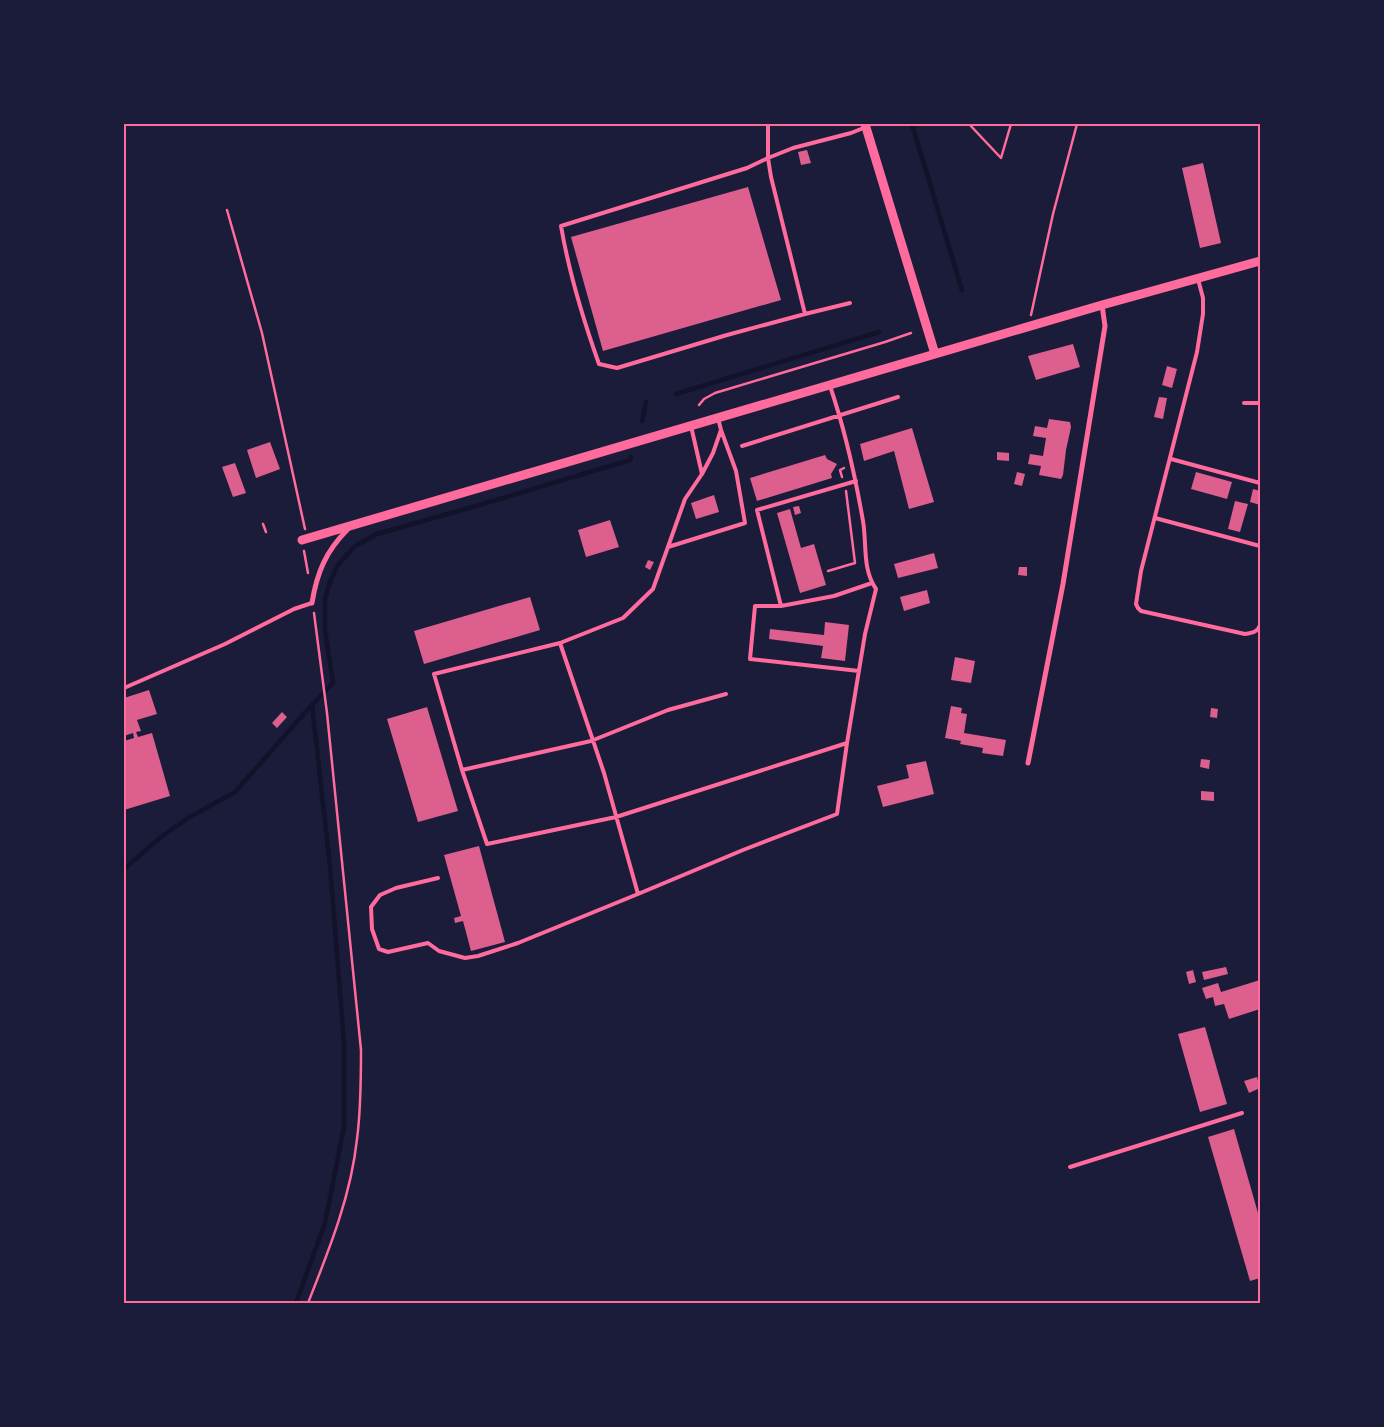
<svg xmlns="http://www.w3.org/2000/svg" width="1384" height="1427" viewBox="0 0 1384 1427" font-family="'Sofia Sans Condensed',sans-serif">
<style>
.lines{fill:none;stroke-linecap:round;stroke-linejoin:round}
.stream{stroke:#12122b;stroke-width:4.5}
.building{fill:#dd5f8e}
.path{stroke:#ff6b9d;stroke-width:2.5}
.service{stroke:#ff6b9d;stroke-width:4}
.minor{stroke:#ff6b9d;stroke-width:5}
.tertiary{stroke:#ff6b9d;stroke-width:9}
.neatline{fill:none;stroke:#ff6b9d;stroke-width:2}
</style>
<rect width="100%" height="100%" fill="#1b1b3a"/>
<g class="lines">
<!-- stream -->
<path class="stream" d="M912,124L962,290
M676,394L879,332
M642,421L646,402
M124,869L161,837L188,818L235,792L309,708L333,683L325,631V599L330,582L338,565L355,546L377,534L483,504L630,460L631,457
M296,1303L325,1223L344,1127V1043L330,866L312,705"/>
</g>
<!-- building -->
<path class="building" d="M807,150L811,163L801,165L798,152Z
M1203,163L1221,243L1200,248L1182,168Z
M748,187L781,300L603,351L571,237Z
M1073,344L1080,367L1036,380L1028,356Z
M1167,366L1177,369L1172,388L1162,385Z
M1159,397L1167,398L1163,419L1154,417Z
M1049,419L1070,422L1071,427L1066,450L1063,475L1061,479L1039,475L1041,466L1028,464L1030,454L1043,456L1046,438L1033,436L1035,426L1047,428Z
M912,428L934,502L909,509L894,451L864,461L860,444Z
M270,442L280,469L256,478L247,450Z
M997,452L1009,453V461L997,460Z
M825,455L827,459L837,464L831,474L832,478L757,501L750,478Z
M235,463L246,493L233,497L222,467Z
M1017,472L1025,474L1022,486L1014,484Z
M1196,472L1232,482L1227,499L1191,489Z
M1253,489L1260,491V505L1250,502Z
M714,495L719,512L696,519L691,503Z
M1235,501L1248,504L1240,532L1228,529Z
M799,506L801,513L795,515L793,507Z
M790,509L801,548L814,544L826,585L800,593L777,513Z
M610,520L619,547L586,557L578,530Z
M934,553L938,568L898,578L894,564Z
M648,560L654,562L650,570L645,567Z
M1019,567H1027V576L1018,575Z
M927,590L930,603L904,611L900,597Z
M530,597L540,630L424,664L414,631Z
M825,622L849,625L845,661L821,658L823,646L769,639L770,629L824,635Z
M955,657L975,661L971,683L951,680Z
M149,690L157,714L137,720L141,731L136,732L138,737L152,733L170,796L124,810V741L134,738L133,733L124,736V698Z
M951,706L962,708L961,713L967,714L964,733L1006,740L1003,756L982,753L983,748L960,744L961,741L945,738Z
M427,707L458,811L418,822L387,719Z
M1211,708L1218,709L1217,718L1210,717Z
M282,712L287,717L277,728L272,723Z
M1201,759L1210,760L1209,769L1200,767Z
M926,761L934,794L883,807L877,786L909,778L906,765Z
M1201,791L1214,792V801L1201,800Z
M479,846L505,942L471,951L463,921L455,923L454,918L461,916L444,855Z
M1226,967L1228,974L1204,980L1202,972Z
M1193,970L1196,982L1189,984L1186,972Z
M1260,980V1009L1229,1019L1224,1004L1215,1006L1213,997L1206,999L1202,988L1218,983L1221,992Z
M1205,1027L1227,1104L1200,1112L1178,1034Z
M1257,1077L1260,1088L1249,1093L1244,1081Z
M1234,1129L1260,1220V1278L1250,1281L1208,1137Z"/>
<g class="lines">
<!-- path -->
<path class="path" d="M969,124L1001,158L1011,124
M227,210L262,333L305,529
M1031,315L1053,214L1077,124
M699,405L704,399L715,393L885,342L911,333
M842,477L840,470L844,468
M263,524L266,532
M304,551L308,573
M828,571L855,563L846,491
M308,1303C329,1250 351,1196 357,1139C361,1109 361,1080 361,1050L327,713L314,613"/>
<!-- service -->
<path class="service" d="M768,124V158L793,148L851,133L866,127
M1198,279L1203,298V314L1197,352L1141,571L1136,604L1138,608L1141,611L1245,634C1252,633 1258,632 1260,625
M805,314L727,335L617,368L599,364C583,319 569,273 561,226L747,168L768,158L771,177L805,314L850,303
M830,386C845,430 855,475 863,521C867,544 862,569 876,589L865,634L847,743
M1244,403H1260
M742,446L898,397
M1171,459L1260,483
M702,474L713,453L721,430L718,418
M856,481L757,510L781,606L834,596L872,583
M1155,518L1260,546
M668,547L745,523L736,471L721,430
M781,606H755L750,659L859,671
M560,643L434,674L462,770L487,844L616,817L847,743L837,814L743,850L638,894
M124,688L225,644L294,609L312,603
M462,770L591,741L668,710L726,694
M438,878L396,888L380,895L371,907L372,929L379,949L388,952L428,943L439,951L465,958L478,956L518,943L638,894L604,773L560,643L623,618L653,589L685,499L702,474L691,426
M1070,1167L1242,1113"/>
<!-- minor -->
<path class="minor" d="M312,603C317,572 326,551 348,529
M1028,763L1063,584L1105,326L1102,305"/>
<!-- tertiary -->
<path class="tertiary" d="M865,124L935,354
M302,540L1102,305L1260,261"/>
</g>
<!-- border -->
<rect width="1384" height="1427" fill="none" stroke="#1b1b3a" stroke-width="250"/>
<rect x="125" y="125" width="1134" height="1177" class="neatline"/>
</svg>
